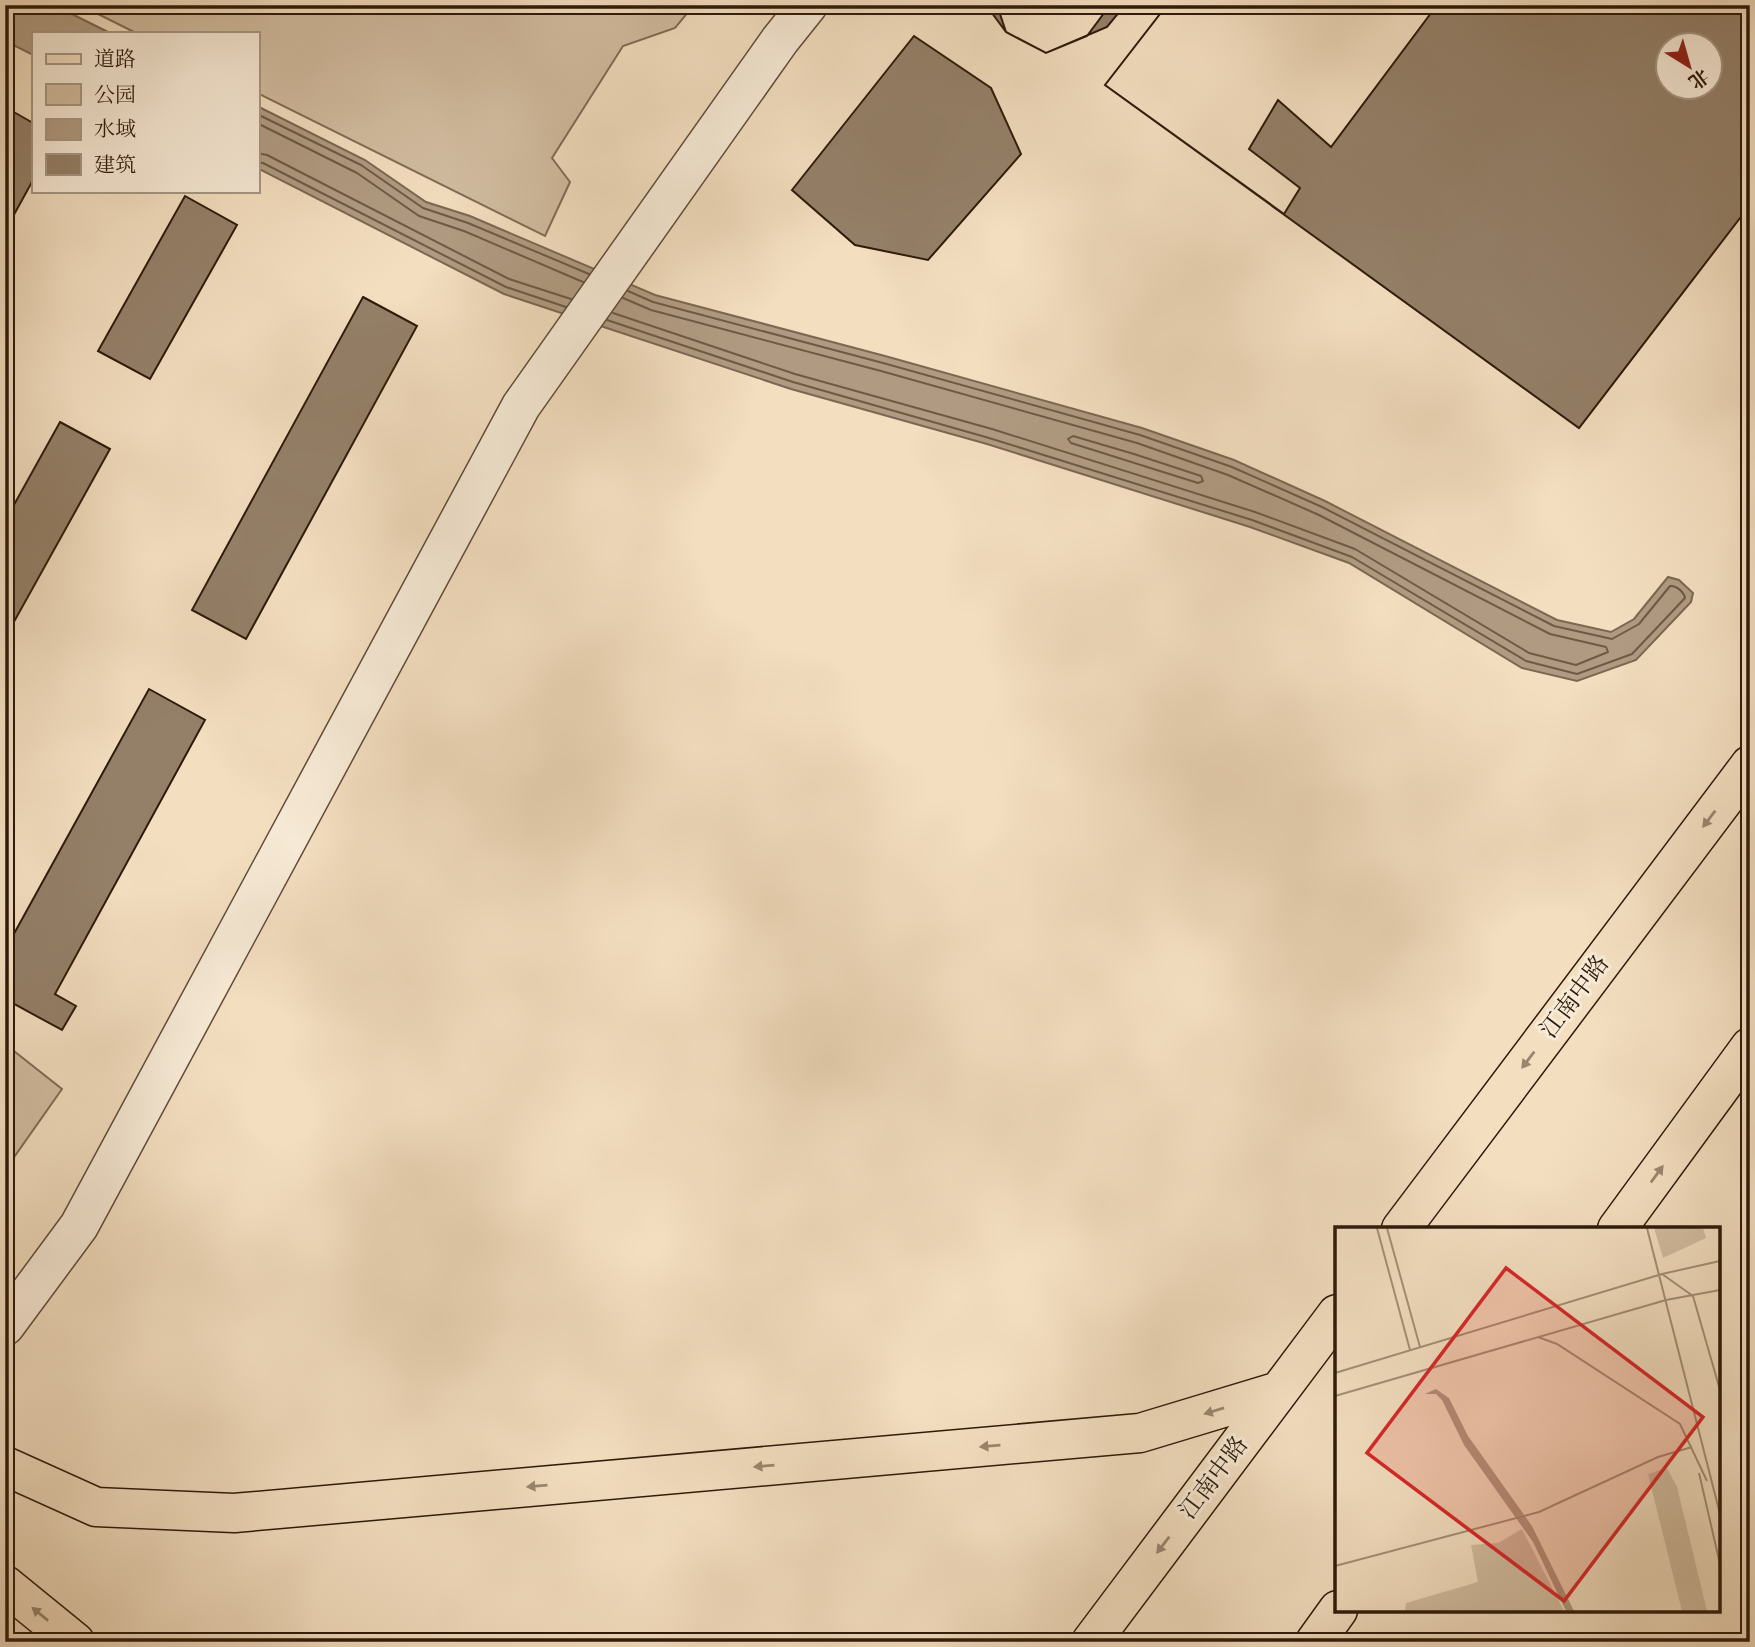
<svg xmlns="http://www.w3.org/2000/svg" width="1755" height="1647" viewBox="0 0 1755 1647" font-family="'IM FELL DW Pica','Noto Serif SC',serif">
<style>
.green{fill:#d2bda1;stroke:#806c56;stroke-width:2}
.water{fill:#b09b82;stroke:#7c6752;stroke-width:2}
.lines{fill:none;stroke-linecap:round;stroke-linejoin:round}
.shore{stroke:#6f5a46;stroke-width:2}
.building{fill:#948069;stroke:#2e1a0a;stroke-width:2;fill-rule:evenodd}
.tertiary-casing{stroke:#5f4b38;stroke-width:41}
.primary-casing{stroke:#2e1a0a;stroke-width:41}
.trunk-casing{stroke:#2e1a0a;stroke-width:41}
.tertiary{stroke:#f7ead6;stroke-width:38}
.primary{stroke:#f3dec0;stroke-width:38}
.trunk{stroke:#f3dec0;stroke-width:38}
.oneway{fill:#9a866e}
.labels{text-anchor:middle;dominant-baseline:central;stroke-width:6;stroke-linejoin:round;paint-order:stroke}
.street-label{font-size:24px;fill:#2e1a0a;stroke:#f7ead6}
.inset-road{fill:none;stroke:#a49077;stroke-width:2}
.view{fill:#d62828;fill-opacity:0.15;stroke:#d62828;stroke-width:3.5}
.inset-edge{fill:none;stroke:#2e1a0a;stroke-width:3.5}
</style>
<rect width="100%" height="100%" fill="#f3dec0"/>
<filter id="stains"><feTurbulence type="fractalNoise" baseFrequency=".00286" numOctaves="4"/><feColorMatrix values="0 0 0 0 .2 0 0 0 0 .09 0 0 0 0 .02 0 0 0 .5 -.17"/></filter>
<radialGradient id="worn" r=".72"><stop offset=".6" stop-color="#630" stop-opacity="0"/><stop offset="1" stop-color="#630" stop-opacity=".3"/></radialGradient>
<!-- green -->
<path class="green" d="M80,5H694L675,28L623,46L552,158L570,182L545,236L257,93V33H136Z
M5,1044L62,1089L5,1170Z"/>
<!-- water -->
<path class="water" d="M5,5H54L110,33H33V55L5,41Z
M257,106L365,160L426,202L470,216L655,295L885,356L1142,428L1234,460L1325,501L1557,620L1611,632L1634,619L1668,577L1679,580L1693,593L1691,602L1636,660L1577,681L1522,668L1349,563L1250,527L987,444L791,389L504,294L257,168Z"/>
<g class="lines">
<!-- shore -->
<path class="shore" d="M257,114L361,165L423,208L468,223L589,274
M257,123L357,173L419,216L464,231L583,282
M257,153L267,155L509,279L571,299
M257,162L263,163L506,287L566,307
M613,313L795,374L992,429L1255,512L1355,549L1529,653L1576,665L1608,652L1606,647L1550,634L1319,515L1228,475L1137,443L881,371L651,310L623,298
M607,320L793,382L989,438L1252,520L1352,557L1526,661L1577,674L1632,654L1685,598C1684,592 1676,585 1670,586L1639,624L1612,639L1554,626L1322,507L1232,467L1140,435L883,363L653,302L628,291
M1073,436L1134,454L1201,476L1203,481L1198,483L1071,443L1068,439Z"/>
</g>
<!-- building -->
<path class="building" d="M986,5H1125L1107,27L1046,53L1006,32Z
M997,5H1110L1087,36L1046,53L1006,32Z
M1167,5H1750V205L1579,428L1105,85ZM1668,46H1710V88H1668Z
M1167,5H1437L1331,147L1278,100L1249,149L1300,188L1284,214L1105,85Z
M914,36L991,88L1021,154L928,260L855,245L792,190Z
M5,107L33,123V180L5,231Z
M185,196L237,225L150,379L98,351Z
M363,297L417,326L246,639L192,610Z
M60,422L110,449L5,638V521Z
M149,689L205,720L55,994L76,1006L62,1030L5,999V950Z"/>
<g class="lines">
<!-- tertiary casing -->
<g class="tertiary-casing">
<path id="tertiary" d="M5,1326L79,1226L521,406L780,40L808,5"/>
</g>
<!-- primary casing -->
<g class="primary-casing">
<path id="primary" d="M1401,1229L1750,765
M1617,1229L1750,1047
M5,1466L96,1507L234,1513L1140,1433L1279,1391
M1091,1642L1337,1314
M1315,1642L1338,1610"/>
</g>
<!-- trunk casing -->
<g class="trunk-casing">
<path id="trunk" d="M5,1585L75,1642"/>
</g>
<!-- tertiary -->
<use href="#tertiary" class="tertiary"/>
<!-- primary -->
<use href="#primary" class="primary"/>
<!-- trunk -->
<use href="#trunk" class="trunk"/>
</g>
<!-- one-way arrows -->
<defs><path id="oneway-solid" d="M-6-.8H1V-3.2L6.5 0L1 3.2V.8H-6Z" transform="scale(1.75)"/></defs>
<g class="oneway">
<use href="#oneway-solid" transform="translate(1709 819) rotate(127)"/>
<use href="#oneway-solid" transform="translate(1528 1060) rotate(127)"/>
<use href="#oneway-solid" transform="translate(1657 1174) rotate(-54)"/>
<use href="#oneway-solid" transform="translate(1214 1411) rotate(163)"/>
<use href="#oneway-solid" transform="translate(990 1446) rotate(175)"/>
<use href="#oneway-solid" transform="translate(764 1466) rotate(175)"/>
<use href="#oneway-solid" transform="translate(537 1486) rotate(175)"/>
<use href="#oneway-solid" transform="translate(1163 1545) rotate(127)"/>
<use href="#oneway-solid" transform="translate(40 1614) rotate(-141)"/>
</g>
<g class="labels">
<!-- street labels -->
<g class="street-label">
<text transform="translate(1575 997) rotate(-53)">江南中路</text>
<text transform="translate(1214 1478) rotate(-53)">江南中路</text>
</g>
</g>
<!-- overview -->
<g transform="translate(1335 1227)">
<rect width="385" height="385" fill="#f3dec0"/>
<path d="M319,1H368L371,11L328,31ZM332,241L342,260L372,384H347L313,247ZM187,302L229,384H70L71,376L143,355L136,318L163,316Z" fill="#d2bda1"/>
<path d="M101,162L114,171L133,209L197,299L239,384H231L198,315L129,218L107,173L101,167H90Z" fill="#b09b82"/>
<path class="inset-road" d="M42,1L75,123M52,1L85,120M312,1L385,287M327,47L358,69L385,163M203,110L222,117L345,197L372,254M0,146L327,47L385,34M0,169L331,73L385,63M364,246L385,337M0,339L204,285L323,230L357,220"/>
<path class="view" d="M171,41L368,190L229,374L32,226Z"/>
<rect width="385" height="385" class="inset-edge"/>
</g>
<!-- margin -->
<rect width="1755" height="1647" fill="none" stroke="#f3dec0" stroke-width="28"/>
<rect x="7" y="7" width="1741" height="1633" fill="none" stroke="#2e1a0a" stroke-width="3.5"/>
<rect x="14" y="14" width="1727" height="1619" fill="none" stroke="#2e1a0a" stroke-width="2"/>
<!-- legend -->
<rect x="32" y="32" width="228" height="161" fill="#f7ead6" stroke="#a79784" stroke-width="2"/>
<rect x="46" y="54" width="35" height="10" fill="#f3dec0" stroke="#a79784" stroke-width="2"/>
<text x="94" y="66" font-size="21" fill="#2e1a0a">道路</text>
<rect x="46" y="84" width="35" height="21" fill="#d2bda1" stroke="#a79784" stroke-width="2"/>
<text x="94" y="102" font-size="21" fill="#2e1a0a">公园</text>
<rect x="46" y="119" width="35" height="21" fill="#b09b82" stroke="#a79784" stroke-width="2"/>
<text x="94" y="136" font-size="21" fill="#2e1a0a">水域</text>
<rect x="46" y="154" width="35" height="21" fill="#948069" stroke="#a79784" stroke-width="2"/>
<text x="94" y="172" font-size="21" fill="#2e1a0a">建筑</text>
<!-- north arrow -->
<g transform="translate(1689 66) rotate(143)"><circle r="33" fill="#f7ead6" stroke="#a79784" stroke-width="2"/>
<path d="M0-5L12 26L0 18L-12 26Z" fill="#8f2418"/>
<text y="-10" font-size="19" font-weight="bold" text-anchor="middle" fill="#2e1a0a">北</text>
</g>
<rect width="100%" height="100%" filter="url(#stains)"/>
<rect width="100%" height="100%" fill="url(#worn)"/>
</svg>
